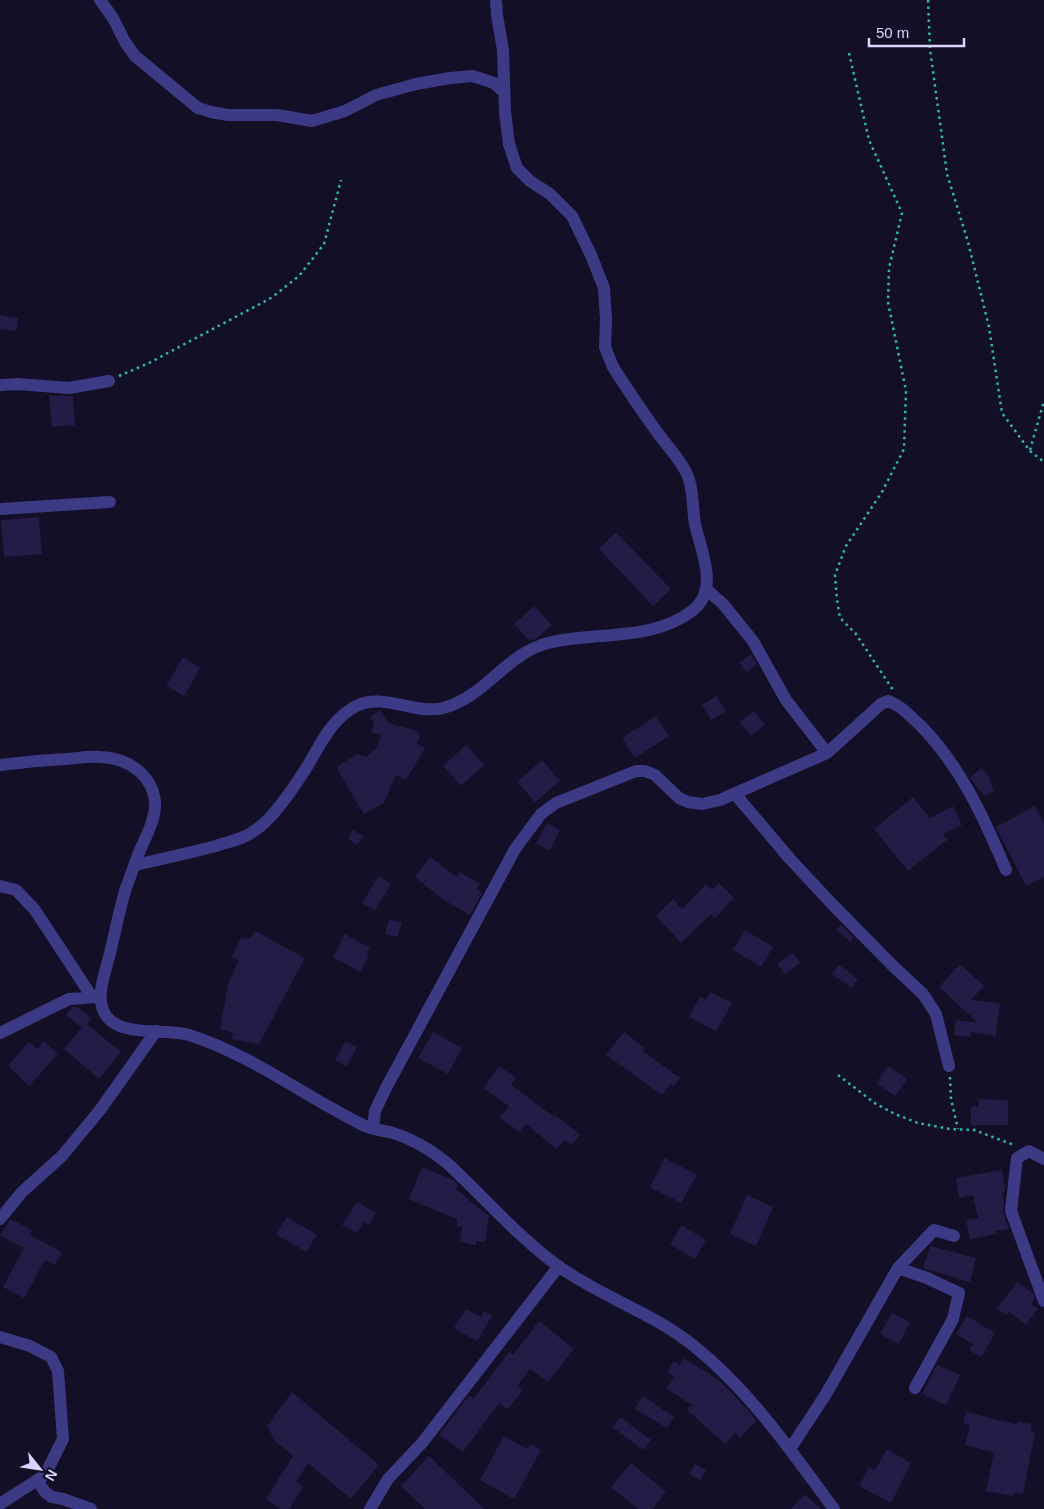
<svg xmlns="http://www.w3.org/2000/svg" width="1044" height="1509" viewBox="0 0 1044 1509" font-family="Arial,sans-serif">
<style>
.building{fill:#241b47}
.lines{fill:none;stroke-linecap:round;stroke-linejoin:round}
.path{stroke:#2fb8b0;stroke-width:2.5;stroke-dasharray:2.5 4;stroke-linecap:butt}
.minor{stroke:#3d3a85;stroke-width:12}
</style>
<rect width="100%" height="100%" fill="#130f26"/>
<!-- building -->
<path class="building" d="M0,315L18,318L16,331L0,329Z
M49,395L73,396L75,425L52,427Z
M39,517L42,554L4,557L1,520Z
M616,532L671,589L653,606L599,549Z
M534,606L552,625L537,638L530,641L514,624Z
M751,654L757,664L747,672L739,663Z
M183,657L200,668L184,696L166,686Z
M716,696L726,711L711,720L702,705Z
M380,710L388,723L417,731L420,736L417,744L425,748L406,780L396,775L384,803L364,814L337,769L339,765L357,754L366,757L376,749L381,735L371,732L374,724L370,717Z
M754,711L765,725L751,736L740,722Z
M656,716L669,736L635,758L622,738Z
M466,745L484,765L461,786L443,766Z
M542,760L560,781L535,802L517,782Z
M981,768L990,778L989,779L994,791L984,796L970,778Z
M913,797L930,818L953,806L962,825L943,834L947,840L908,871L874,829Z
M1035,806L1044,823V877L1026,886L996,827Z
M547,823L560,830L550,850L536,844Z
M353,830L363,836L357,845L348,839Z
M430,857L457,877L460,872L480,884L476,889L482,893L470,915L444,900L415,877Z
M379,876L391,884L375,910L362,903Z
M719,883L734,898L715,918L711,914L681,943L656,916L673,899L682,909L706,884L712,890Z
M389,919L402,923L397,937L385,934Z
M841,925L854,938L850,942L836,929Z
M745,930L773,947L761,967L733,950Z
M255,931L305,958L259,1044L232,1039L233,1033L220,1029L228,984L239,960L232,957L241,938L250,939Z
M345,934L370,948L367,954L369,956L360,972L333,957Z
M793,953L800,963L785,974L777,964Z
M960,964L984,986L971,1000L1000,1003L995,1038L991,1035L971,1032L970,1037L954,1035L956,1020L978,1023L939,987Z
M839,965L858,979L851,988L832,974Z
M710,992L732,1003L716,1031L689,1017L700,997L706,1000Z
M72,1007H77L92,1018L87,1024L121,1052L99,1079L64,1049L82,1028L66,1015Z
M433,1032L462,1048L448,1074L418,1058Z
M624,1032L645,1048L643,1051L680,1078L674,1086L671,1084L662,1095L606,1055Z
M44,1041L58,1054L29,1086L8,1066L29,1042L37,1049Z
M346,1041L357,1047L347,1066L335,1060Z
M499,1066L516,1078L511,1085L554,1117L555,1115L580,1135L571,1145L564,1140L557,1149L526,1124L520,1132L500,1118L509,1106L484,1088Z
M888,1066L907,1079L895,1096L876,1083Z
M979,1099L1008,1100V1125H971V1107H979Z
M665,1158L697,1175L681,1203L650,1187Z
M422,1167L453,1180L458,1185L456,1189L489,1216L485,1242L476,1241V1245L460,1242L462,1227L457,1226V1219L409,1199Z
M1002,1170L1005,1188V1192L1002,1193L1004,1203L1003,1211L1009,1229L996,1231V1234L970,1239L966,1220L978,1218L973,1195L959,1198L956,1178Z
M747,1195L773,1207L756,1246L730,1234Z
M357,1202L376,1213L369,1225L364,1221L357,1233L342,1225Z
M287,1217L317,1235L306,1252L276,1234Z
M10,1219L32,1230L30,1235L62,1252L55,1265L45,1260L24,1298L3,1287L24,1248L0,1236Z
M682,1225L706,1240L695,1259L670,1244Z
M930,1246L976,1258L970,1282L923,1268Z
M1017,1282L1033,1293L1035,1299L1031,1304L1038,1309L1026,1325L1009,1312L1006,1315L997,1308Z
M466,1309L481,1317L484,1311L492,1316L477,1341L454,1328Z
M892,1313L910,1322L899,1344L880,1334Z
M967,1316L995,1333L981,1357L969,1350L973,1344L956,1334Z
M539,1321L574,1349L548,1382L530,1369L517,1386L523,1390L508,1409L499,1403L463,1452L439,1435L469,1395L474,1398L509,1352L513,1355Z
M684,1358L717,1379L732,1393L754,1417L756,1421L740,1438L735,1433L725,1444L687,1410L692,1405L666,1388L674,1377L667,1372L674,1361L680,1365Z
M937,1365L960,1375L946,1405L922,1394Z
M292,1392L379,1465L351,1499L308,1463L296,1482L303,1487L289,1509H281L266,1499L293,1456L275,1441L267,1426Z
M643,1396L674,1417L667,1428L635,1409Z
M966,1412L1018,1425V1422L1032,1424L1031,1431L1035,1432L1023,1494L1014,1493L1013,1496L986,1491L994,1452L965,1445L970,1425L963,1423Z
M620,1417L651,1440L643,1450L612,1427Z
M504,1436L527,1449L531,1444L541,1450L514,1499L480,1480Z
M887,1449L911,1463L891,1503L859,1486L869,1467L875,1470Z
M429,1456L475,1500L484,1509H425L401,1486Z
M631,1463L666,1492L652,1509H638L611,1487Z
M695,1464L706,1470L700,1480L689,1474Z
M805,1494L821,1509H791Z"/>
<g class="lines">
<!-- path -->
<path class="path" d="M928,0L930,49L947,174L968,242L989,327L1002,413L1030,451L1044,462
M849,53L869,140L902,213L889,268L888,302L906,391L904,449L882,492L846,546L835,575L837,600L840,618L856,634L893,690
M119,376L149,363L271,298L299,276L324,244L341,180
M1030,450L1044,401
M838,1075L876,1104L895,1114L918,1123L950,1129L974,1130L1014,1145
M950,1077L951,1099L958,1129"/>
<!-- minor -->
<path class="minor" d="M100,0L113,18L125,42L135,56L198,108L211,112L228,115H277L312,121L345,111L376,95L416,84L450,78L473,76L494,83L504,92
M0,385L17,384L69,388L109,381
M0,509L110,502
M706,589L723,604L753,641L786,700L827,753
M0,765C22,762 44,760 66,759C78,758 90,756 101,757C128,758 153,775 155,803C156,820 144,840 138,855C134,866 130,877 126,888C119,910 115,934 109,957C105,974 95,997 105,1014C119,1038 166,1028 189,1035C252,1055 304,1096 363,1125C372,1130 383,1130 393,1133C413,1139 431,1150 447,1163C484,1197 517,1236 558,1266C601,1297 653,1313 694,1346C751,1392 791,1451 834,1509
M735,794L790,859L833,905L894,967L923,994L936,1014L949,1066
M135,865C162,859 189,853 216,846C227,842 241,840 251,833C271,822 292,790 305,770C320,746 330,720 356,706C383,692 415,715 443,708C484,698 507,653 548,643C596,631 651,642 692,611C720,590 701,551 695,524C692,508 694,489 687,474C680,459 667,446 657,432C642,411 627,389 613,367L605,347L606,319L604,288L591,255L572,216L550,194L530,181L517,168L509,144L505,112L503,50L497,15L496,0
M0,886L16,890L35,910L92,997
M0,1033L69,999L97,997
M373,1128L375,1111L386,1088L515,849L541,814L556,803L636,771H645L655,775L679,798L688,802L702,804L720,800L827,753L881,704L888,701C902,706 910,716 921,726C961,767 984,818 1006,870
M1044,1159L1029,1151L1017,1158L1011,1211L1044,1301
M0,1219L22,1192L62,1156L100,1110L156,1031
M898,1268L927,1278L959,1293L953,1319L915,1388
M0,1337L30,1346L51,1357L58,1371L63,1439L45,1475L0,1504
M790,1449L826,1394L898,1268L934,1230L954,1236
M37,1480L45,1492L52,1497L63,1499L91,1509
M370,1509L388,1479L422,1443L559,1266"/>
</g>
<!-- north arrow -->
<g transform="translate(40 1469) rotate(120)" stroke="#130f26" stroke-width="4" paint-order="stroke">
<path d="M0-4L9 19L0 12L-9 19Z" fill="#d9d4ff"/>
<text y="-8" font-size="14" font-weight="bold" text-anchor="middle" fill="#d9d4ff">N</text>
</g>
<!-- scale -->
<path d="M869 38v8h95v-8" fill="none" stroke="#d9d4ff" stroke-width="2.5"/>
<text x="876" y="38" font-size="15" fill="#d9d4ff" stroke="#130f26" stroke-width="4" paint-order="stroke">50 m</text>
</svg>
